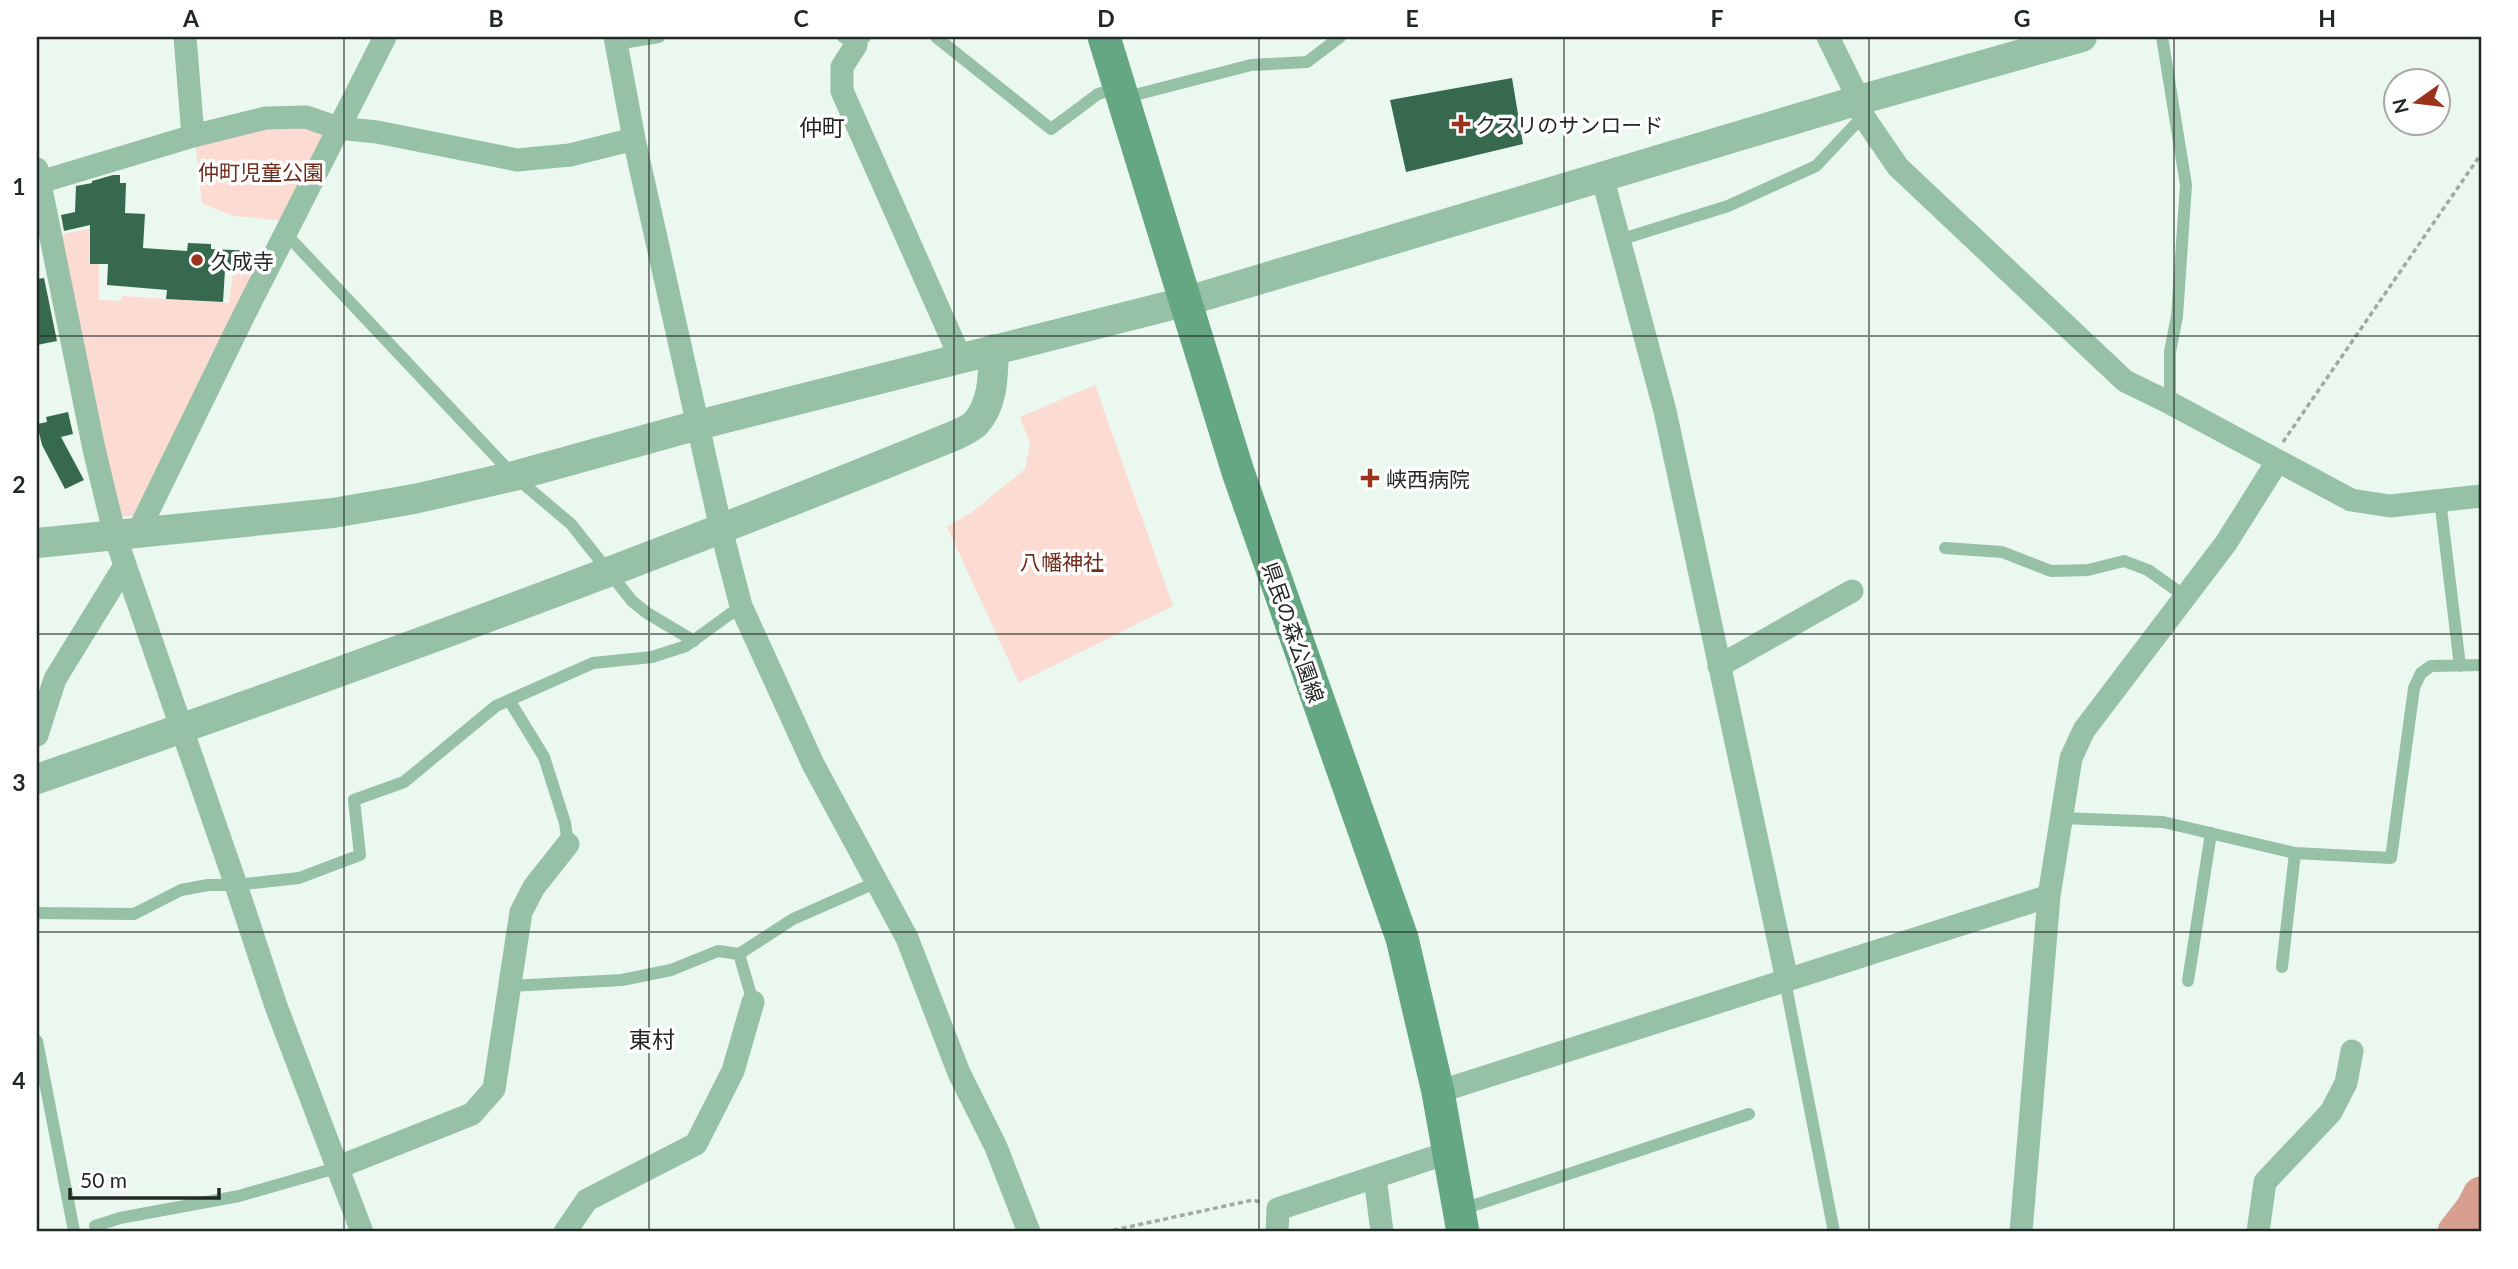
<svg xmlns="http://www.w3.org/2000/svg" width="2518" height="1269" viewBox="0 0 2518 1269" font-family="Lato,'Noto Sans JP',sans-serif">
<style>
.green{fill:#fcdbd3}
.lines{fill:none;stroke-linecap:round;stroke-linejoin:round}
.river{stroke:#d89f91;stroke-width:37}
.building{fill:#36694e}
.path{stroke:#9faaa2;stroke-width:3.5;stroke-dasharray:5 3.5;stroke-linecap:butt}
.service{stroke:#96c1a7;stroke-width:12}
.minor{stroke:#96c1a7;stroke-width:23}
.tertiary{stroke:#96c1a7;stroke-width:30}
.secondary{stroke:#64a782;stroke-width:33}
.grid{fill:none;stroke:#222824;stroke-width:2;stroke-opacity:0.55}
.poi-dot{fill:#9b321b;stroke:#fff;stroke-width:2.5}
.labels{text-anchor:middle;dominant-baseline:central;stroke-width:7;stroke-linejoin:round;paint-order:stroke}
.poi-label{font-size:21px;fill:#222824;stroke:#fff;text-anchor:start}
.park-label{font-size:21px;fill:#702c1c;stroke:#fff}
.street-label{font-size:21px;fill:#222824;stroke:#fff}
.neighbourhood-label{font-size:23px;fill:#222824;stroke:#fff}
.neatline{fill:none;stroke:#222824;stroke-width:2.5}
.grid-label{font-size:23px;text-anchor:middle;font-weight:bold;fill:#222824}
</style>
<rect width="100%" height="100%" fill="#eaf8ef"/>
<!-- green -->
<path class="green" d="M304,124L329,133L289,221L233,216L202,203L195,141L228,132Z
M93,228L90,236V263L99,264V300L121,301L122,296L229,303L233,272L259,275L141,515L119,517L58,235Z
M1095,385L1173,606L1019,683L947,527L972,512L1025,469L1030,444L1020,417Z"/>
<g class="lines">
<!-- river -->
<path class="river" d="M2456,1232L2474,1209L2481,1195"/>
</g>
<!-- building -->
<path class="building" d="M1512,78L1523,144L1406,172L1390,100Z
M113,175H120V183H126L125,213L145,214L143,248L187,251L188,243L211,244V249L255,251L254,264L250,271L225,270L223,302L166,299L167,290L107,285L108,264H90V225L64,231L61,215L75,212L76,186L92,183V181Z
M44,278L57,341L37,345V279Z
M68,412L73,434L61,437L84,480L65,489L42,445L37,424L47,422L46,417Z"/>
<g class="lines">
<!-- path -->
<path class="path" d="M2283,442L2481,154
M1105,1232L1253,1200L1260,1202"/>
<!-- service -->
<path class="service" d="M843,37L856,45L865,37
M936,37L1051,129L1098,94L1119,88
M2162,37L2186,185L2177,316L2170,352V403
M616,44L659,37
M1123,98L1251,65L1307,62L1340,37
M286,234L514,476L571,524L632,601L647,613L694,641
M1619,240L1728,206L1816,166L1863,116
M2440,500L2460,666
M1945,548L2002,552L2051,571L2088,570L2124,561L2148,570L2186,597
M509,700L544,757L565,823L568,844
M2062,818L2163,822L2295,853L2282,967
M2295,853L2391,858L2414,688L2421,673L2431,666L2481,665
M37,913L134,914L181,890L208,885H236L299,878L360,855L354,800L404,782L496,706L593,663L652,657L686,646L741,606
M1785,981L1834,1232
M2188,981L2211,833
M510,986L622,980L671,970L718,951L739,954
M753,1002L739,954L793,919L877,882
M37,1041L74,1231
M1460,1210L1749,1114
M95,1226L120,1218L239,1196L336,1168"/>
<!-- minor -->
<path class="minor" d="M185,37L193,136
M615,37L634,139L721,529L741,606L813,764L907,938L959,1073L996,1147L1029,1232
M1828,37L1859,100L1863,116L1898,167L2125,381L2170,403L2351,500L2390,506L2481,496
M856,45L842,67V91L960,357
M37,169L94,449L115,536L236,885L276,1006L362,1232
M1602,176L1665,411L1787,980
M37,183L193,136L266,118L306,117L338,128L377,132L517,160L570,155L634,139
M137,534L244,315L385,37
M1719,666L1852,591
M37,735L55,679L124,567
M1438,1092L2049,896
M336,1168L472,1114L494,1089L521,912L534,887L568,844
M1375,1177L1382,1232
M565,1232L587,1200L696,1144L733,1071L753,1002
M1277,1232L1278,1209L1450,1152
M2021,1232L2049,896L2071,758L2084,730L2226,543L2277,462
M2258,1232L2265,1182L2331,1112L2346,1083L2352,1051"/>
<!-- tertiary -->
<path class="tertiary" d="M37,543L333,513L414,499L514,476L698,425L1184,302L1859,100L2082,37
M37,779C346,672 653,559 956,435C962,432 971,428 975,424C994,404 993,374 994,349"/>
<!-- secondary -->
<path class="secondary" d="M1104,37L1238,472L1402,938L1438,1092L1463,1232"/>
</g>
<!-- grid -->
<path class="grid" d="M344,37V1232M649,37V1232M954,37V1232M1259,37V1232M1564,37V1232M1869,37V1232M2174,37V1232M37,336H2481M37,634H2481M37,932H2481"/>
<!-- markers -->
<g class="poi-dot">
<path d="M1457.5 113.5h7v7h7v7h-7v7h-7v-7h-7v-7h7z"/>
<circle cx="197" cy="260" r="7"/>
<path d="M1366.5 467.5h7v7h7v7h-7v7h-7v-7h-7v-7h7z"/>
</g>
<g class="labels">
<!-- poi labels -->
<g class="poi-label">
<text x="1475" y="124">クスリのサンロード</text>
<text x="211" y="260">久成寺</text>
<text x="1386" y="478">峡西病院</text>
</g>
<!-- park labels -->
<g class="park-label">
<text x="261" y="171">仲町児童公園</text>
<text x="1062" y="561">八幡神社</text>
</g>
<!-- street labels -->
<g class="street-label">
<text transform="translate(1294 632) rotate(71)">県民の森公園線</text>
</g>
<!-- neighbourhood labels -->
<g class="neighbourhood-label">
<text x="822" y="127">仲町</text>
<text x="652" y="1039">東村</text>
</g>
</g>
<!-- border -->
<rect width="2518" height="1269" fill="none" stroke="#ffffff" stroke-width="77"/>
<!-- north arrow -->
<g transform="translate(2417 102) rotate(256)"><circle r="33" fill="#ffffff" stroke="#a7a9a7" stroke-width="2"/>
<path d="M0-5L12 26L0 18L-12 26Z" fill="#9b321b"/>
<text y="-10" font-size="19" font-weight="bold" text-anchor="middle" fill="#222824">N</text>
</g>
<!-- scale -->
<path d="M70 1188v10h149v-10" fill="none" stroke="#222824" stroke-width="3.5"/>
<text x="80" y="1188" font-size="21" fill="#222824" stroke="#ffffff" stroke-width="5" paint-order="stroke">50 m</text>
<rect x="38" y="38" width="2442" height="1192" class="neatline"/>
<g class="grid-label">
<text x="191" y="27">A</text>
<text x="496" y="27">B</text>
<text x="801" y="27">C</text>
<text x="1106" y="27">D</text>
<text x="1412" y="27">E</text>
<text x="1717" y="27">F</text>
<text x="2022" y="27">G</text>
<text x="2327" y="27">H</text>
<text x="19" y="195">1</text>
<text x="19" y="493">2</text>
<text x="19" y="791">3</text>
<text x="19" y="1089">4</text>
</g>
</svg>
